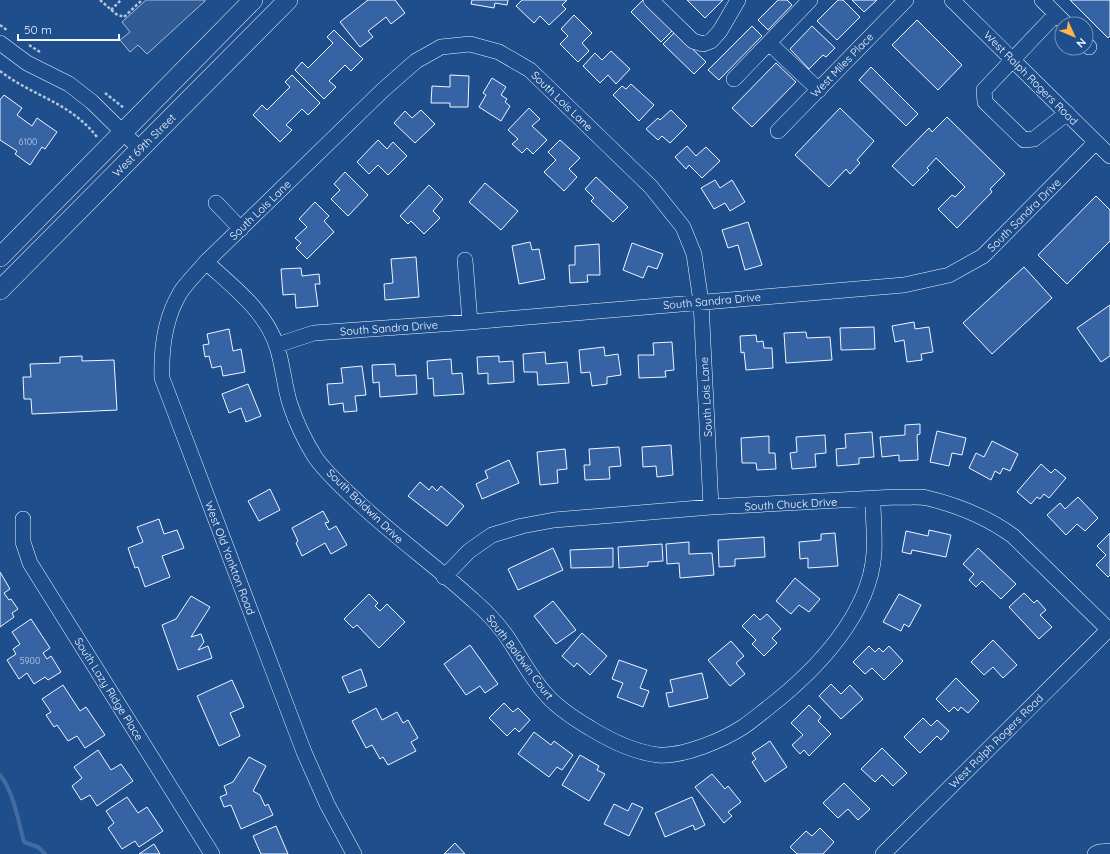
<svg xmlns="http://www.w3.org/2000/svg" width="1110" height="854" viewBox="0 0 1110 854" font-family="Quicksand,sans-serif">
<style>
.built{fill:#305b95;stroke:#a8bbd7}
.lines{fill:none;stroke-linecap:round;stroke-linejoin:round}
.stream{stroke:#446ba0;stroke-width:4}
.building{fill:#3563a3;stroke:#f2f6ff}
.minor-casing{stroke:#f2f6ff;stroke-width:16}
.major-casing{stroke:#f2f6ff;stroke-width:20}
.path{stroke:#b3c4dc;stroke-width:2.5;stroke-dasharray:3 2;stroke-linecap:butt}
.minor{stroke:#1f4e8c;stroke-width:15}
.major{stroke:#1f4e8c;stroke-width:19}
.labels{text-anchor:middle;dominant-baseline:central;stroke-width:3;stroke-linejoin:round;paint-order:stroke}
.number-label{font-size:9px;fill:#c3d1e8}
.street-label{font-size:11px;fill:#f2f6ff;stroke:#1f4e8c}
</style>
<rect width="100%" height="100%" fill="#1f4e8c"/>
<!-- built -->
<path class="built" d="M146,0H205V1L147,54L138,45L130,52L120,40L130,32L122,22Z"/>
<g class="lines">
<!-- stream -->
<path class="stream" d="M0,775C14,793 18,820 24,842L38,847L45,854"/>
</g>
<!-- building -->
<path class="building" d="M368,0H395L405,13L391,24L386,17L368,31L373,37L360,47L340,22Z
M472,0H508L507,5L495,3L494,8L471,4Z
M522,0H567L562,5L566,9L549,25L540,16L534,23L516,6Z
M643,0L673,30L661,42L631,12Z
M687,0H723L705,18Z
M778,0H787L792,5L768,30L758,20Z
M838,0H843L860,17L837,40L817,21Z
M852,0H877L864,12Z
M1070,0H1110V36L1108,38Z
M574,15L592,33L582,43L589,51L578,62L560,44L568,36L561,29Z
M917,20L962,65L938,90L892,45Z
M752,26L762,36L719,80L708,70Z
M812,26L835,48L826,57L823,55L809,69L790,49Z
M334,30L363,59L351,71L345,65L329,81L336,87L324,99L295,70L302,62L308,68L333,43L327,37Z
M675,32L706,62L694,74L663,44Z
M611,51L630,69L616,84L608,75L600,83L583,66L595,53L602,60Z
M776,63L796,82L752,127L732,108Z
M871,67L918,114L906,126L859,80Z
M292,75L320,103L308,115L302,109L286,125L292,130L280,142L253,115L262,105L267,110L290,87L285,82Z
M450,75L469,76L468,107H450V103H431L432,86L450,87Z
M492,78L506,87L501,95L507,99L505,102L510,106L501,121L479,107L486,95L483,93Z
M631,84L654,105L639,121L613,95L622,86L626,89Z
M4,95L22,108L17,115L32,126L37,118L57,132L45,149L42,147L30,165L15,154L17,151L0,140V100Z
M529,108L540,119L532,126L547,140L533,154L527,148L522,153L512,144L518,139L508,130Z
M840,108L874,141L857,160L860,163L850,174L846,169L829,187L795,155Z
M421,110L435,124L415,143L394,123L405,111L412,118Z
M671,110L687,126L670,143L662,136L658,140L646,129L658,118L660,120Z
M947,117L1005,174L990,189L992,192L957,228L938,209L952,195L955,197L965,187L936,158L927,168L929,170L913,186L892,166L929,128L932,132Z
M378,140L387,149L393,142L407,156L388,175L378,165L369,174L357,162Z
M560,140L580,158L569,169L577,177L564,191L544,172L556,160L548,152Z
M687,146L696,156L706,147L720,161L702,178L689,165L686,169L675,157Z
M345,172L368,195L348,216L331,199L340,190L334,184Z
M596,177L628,207L613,222L591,201L594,198L585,189Z
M715,180L720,188L732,180L745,202L730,211L725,203L714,209L701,188Z
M485,183L518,211L501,230L469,202Z
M429,185L443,199L433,211L440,218L424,234L411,221L408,224L400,216Z
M1096,196L1110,210V241L1067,284L1038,255Z
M315,202L329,216L324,221L334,232L307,259L296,248L301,243L295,238L307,227L299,219Z
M748,222L762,265L745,270L738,245L728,248L722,230Z
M530,242L532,250L539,249L545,279L519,284L512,246Z
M632,243L663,254L657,269L648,266L643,278L623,270Z
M599,244L600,275H587L588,282L570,283L569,265H575V246Z
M416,257L419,297L385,300L384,284L393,283L391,259Z
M1024,267L1052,298L992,354L963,323Z
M301,268L302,276L319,274L320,284H315L318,306L296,308L295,294L283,295L281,269Z
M1110,305V356L1101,362L1077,328Z
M914,322L915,329L929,327L933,352L921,354L922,360L907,362L904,340L895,342L892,326Z
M874,327L875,349L841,350L840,328Z
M229,329L233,351L241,349L245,372L223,376L221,366L212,368L209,356L205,357L203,345L209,344L207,334Z
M806,332L807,338L830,337L832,360L786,363L784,333Z
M756,335L757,342L763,341L764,348H772L773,368L746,370L744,352L741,353L740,336Z
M672,342L674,370L665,371L666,377L639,378L638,355H654L653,343Z
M604,347L605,356L618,354L621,375L607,377V384L592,386L590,372L581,373L579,350Z
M545,352L546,364L567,362L569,383L538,385L537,372H524L523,354Z
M82,356V361L114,360L117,410L32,414L31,399H24L23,377H31L30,364L60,363V357Z
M499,356V362L513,361L514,382L488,384V373L478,374L477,357Z
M451,359L452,374L462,373L464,394L434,396L433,378L428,379L427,361Z
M395,364L396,376L416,375L417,394L380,397L379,382L373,383L372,365Z
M362,366L366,395L355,396L357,411L344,412L343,403L329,405L327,384L343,383L341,368Z
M248,384L261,416L246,422L241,408L229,413L222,394Z
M920,424V434L917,435L918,460L899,461V455L882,457L880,437L905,435V425Z
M937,431L966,438L962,455L952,453L949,466L930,462Z
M872,432L874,457L859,458V464L837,466L836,449L846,448L845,434Z
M825,435L826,453L815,454L816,467L792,469L790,453L797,452L796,437Z
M769,436V453H775L776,469L757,470L756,463H742L741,438Z
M992,441L1018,454L1010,471L1003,468L1000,474L995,471L991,480L969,468L976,453L984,457Z
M671,445L673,475L657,477L656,466L643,467L642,447Z
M619,447L621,466L609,467L610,479L585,480L584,465H590L589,449Z
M565,449L567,469L557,470L558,483L540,485L537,452Z
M509,460L519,483L482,499L476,484L488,478L485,471Z
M1041,464L1051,473L1055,469L1066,478L1049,498L1044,494L1040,499L1037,497L1031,504L1017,492Z
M420,482L429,490L432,486L437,491L441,486L464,506L447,526L408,496Z
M270,489L280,510L259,521L248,501Z
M1078,497L1098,518L1085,531L1077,524L1066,535L1047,515L1060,503L1065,509Z
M323,511L329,522L325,523L329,530L336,526L347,545L331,554L325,543L302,556L296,543L298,541L292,528Z
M159,519L164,534L177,530L184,548L162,556L170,577L145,587L138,567L135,568L128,548L143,542L137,527Z
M929,530L951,535L946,557L912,550L911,554L902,552L906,531L928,536Z
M835,533L838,566L808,568V558L800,559L799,542L821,540V534Z
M1110,533V575L1108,577L1096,565L1106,555L1097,546Z
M764,537L765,557L735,559V566L719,567L718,540Z
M689,542V554L712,553L714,575L680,578L679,563L667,564L666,544Z
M662,544L663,561L648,562V566L619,568L618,547Z
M553,548L563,570L518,590L508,569Z
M613,548V567L571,568L570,550Z
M978,548L1016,584L1001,599L982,581L976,587L969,580L974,574L963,564Z
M0,572L10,589L4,593L9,600L11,599L18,609L12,613L14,617L0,627Z
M795,578L820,599L809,612L799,605L791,614L776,601Z
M1024,593L1034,603L1037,600L1046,610L1040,615L1052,627L1039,639L1009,607Z
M369,594L378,603L375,606L380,611L387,604L405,622L379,648L357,625L353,628L344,619Z
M899,594L921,605L909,627L904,624L901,631L883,622Z
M191,596L210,607L191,637L201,634L204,642L198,650L208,646L212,658L178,670L162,625L176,619Z
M553,601L576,630L556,644L534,616Z
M754,614L760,620L767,614L781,629L772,638L777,643L764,656L752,644L756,640L742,626Z
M31,619L50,648L43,653L47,659L51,656L61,672L48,680L45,677L34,684L27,673L19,679L7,660L16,654L13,649L20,644L12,632Z
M582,633L607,656L590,675L577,663L574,667L562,656Z
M993,640L1017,665L1003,678L993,667L984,675L971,662Z
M731,641L744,656L736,663L745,674L730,686L708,660Z
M470,645L498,684L485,693L480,686L466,695L444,664Z
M869,646L875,652L879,648L883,652L889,646L903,661L884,680L872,668L865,674L853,662Z
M619,660L647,670L640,688L649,691L643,707L617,697L623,683L612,679Z
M361,669L367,686L349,693L342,677Z
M702,673L708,698L669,707L666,693L673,692L670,680Z
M956,678L979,701L968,713L961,707L958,711L954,707L949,712L936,699Z
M232,680L244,707L230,713L240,736L219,746L197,696Z
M831,684L841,694L850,685L863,699L841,719L819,696Z
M63,685L80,711L86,707L105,735L85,748L77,736L68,741L57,725L54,727L46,715L51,712L42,699Z
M504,703L513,712L518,708L530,720L519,732L515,728L507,736L489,718Z
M809,705L821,717L818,721L831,734L809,756L804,750L800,754L792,745L803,735L791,723Z
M376,708L382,720L397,712L403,723L408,720L418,738L411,742L416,751L388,765L383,757L380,759L372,745L366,748L352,721Z
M923,718L931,726L937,720L949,731L941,740L937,736L920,753L904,737Z
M534,732L551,745L554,741L573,755L562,770L557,767L549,777L518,754Z
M770,741L787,767L765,782L752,762L756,759L752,753Z
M882,748L907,773L893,786L882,775L875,782L861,769Z
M98,750L111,770L121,764L133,781L97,806L90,795L81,800L72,786L82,778L74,767Z
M580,755L599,766L597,770L605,774L589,801L562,785Z
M249,757L266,766L253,791L260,795L265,806L268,804L273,815L241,829L231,805L224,807L220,797L227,794L224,786L233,782Z
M712,774L725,789L728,786L741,802L728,812L732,816L724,823L695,787Z
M844,783L870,809L858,820L848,809L838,818L823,803Z
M127,797L138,813L147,807L163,831L139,847L135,841L122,849L108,828L114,823L106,811Z
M692,797L705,825L695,830L693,825L665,837L655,813Z
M632,803L643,808L629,836L604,824L614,804L628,811Z
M276,826L288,854H261L253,836Z
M820,828L834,842L823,854H797L790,847L806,831L812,836Z
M455,843L465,854H444Z
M154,844L160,854H139Z"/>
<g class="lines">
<!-- minor casing -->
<g class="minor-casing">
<path id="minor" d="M651,0L693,41L703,44L711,41L720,31L738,0
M952,0L1110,156
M1042,0L1066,24
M1056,14L984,90L985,102L1024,140L1034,139L1067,113
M0,43L27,63L69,84L92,102L140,149
M769,43L819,90
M1086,44L1089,47
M734,79L810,0
M778,131L906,0
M216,203L241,229
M465,260L470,322
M206,262C232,286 266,311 277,347C283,365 284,385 290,404C296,422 305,441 315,457C327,474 344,489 359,503C395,537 436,566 473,600C487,612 501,627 511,643C522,660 531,677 544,692C556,707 573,718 590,728C611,741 634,752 658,755C683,757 723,740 743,727C752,721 760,714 769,707C815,671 870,615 874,553C875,535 873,517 873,500
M277,345L314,333L470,322L904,285L949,275L983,256L1096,142
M23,519V542L30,563L212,854
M444,577L469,551L492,535L522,526L554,520L711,507L896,497C906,498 917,496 927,498C957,505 988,518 1013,536L1109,630
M354,854L327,804L304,752L162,378C161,349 165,318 180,293C187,282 198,272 206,262L383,90L416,61L441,47L470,44L499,52L530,70L651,187L683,227L694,254L701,302L711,507
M883,854L1110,628
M1095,854L1099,852L1110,851"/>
</g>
<!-- major casing -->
<g class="major-casing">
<path id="major" d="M0,257L253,0
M0,290L288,0"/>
</g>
<!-- path -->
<path class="path" d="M100,0L116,14L124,17L142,0
M111,10L121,0
M0,25L7,30
M29,45L40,52
M0,71C32,96 70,102 97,137
M105,93L124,108"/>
<!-- minor -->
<use href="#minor" class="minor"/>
<!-- major -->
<use href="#major" class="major"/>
</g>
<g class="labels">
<!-- number labels -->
<g class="number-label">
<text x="28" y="141">6100</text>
<text x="30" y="660">5900</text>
</g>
<!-- street labels -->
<g class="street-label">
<text transform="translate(842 65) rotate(-46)">West Miles Place</text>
<text transform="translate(1031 78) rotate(45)">West Ralph Rogers Road</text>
<text transform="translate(562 101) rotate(44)">South Lois Lane</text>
<text transform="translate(144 145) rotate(-45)">West 69th Street</text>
<text transform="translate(260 210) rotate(-44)">South Lois Lane</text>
<text transform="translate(1024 215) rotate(-45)">South Sandra Drive</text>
<text transform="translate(712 301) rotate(-5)">South Sandra Drive</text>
<text transform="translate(389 328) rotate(-4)">South Sandra Drive</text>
<text transform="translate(706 397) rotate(-93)">South Lois Lane</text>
<text transform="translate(791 504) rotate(-3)">South Chuck Drive</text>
<text transform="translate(365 506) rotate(44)">South Baldwin Drive</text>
<text transform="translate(230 558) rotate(69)">West Old Yankton Road</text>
<text transform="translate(520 657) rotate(53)">South Baldwin Court</text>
<text transform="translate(109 689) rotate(58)">South Lazy Ridge Place</text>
<text transform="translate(996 741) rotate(-45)">West Ralph Rogers Road</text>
</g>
</g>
<!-- north arrow -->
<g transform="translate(1074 36) rotate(134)"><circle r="19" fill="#1f4e8c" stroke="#7391ba"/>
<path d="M0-3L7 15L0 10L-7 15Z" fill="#ffb74d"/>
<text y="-6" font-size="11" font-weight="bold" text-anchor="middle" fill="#f2f6ff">N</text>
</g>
<!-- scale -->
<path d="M18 34v6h101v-6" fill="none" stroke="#f2f6ff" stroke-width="2"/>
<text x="24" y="34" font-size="12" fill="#f2f6ff" stroke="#1f4e8c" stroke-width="3" paint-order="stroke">50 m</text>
</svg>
